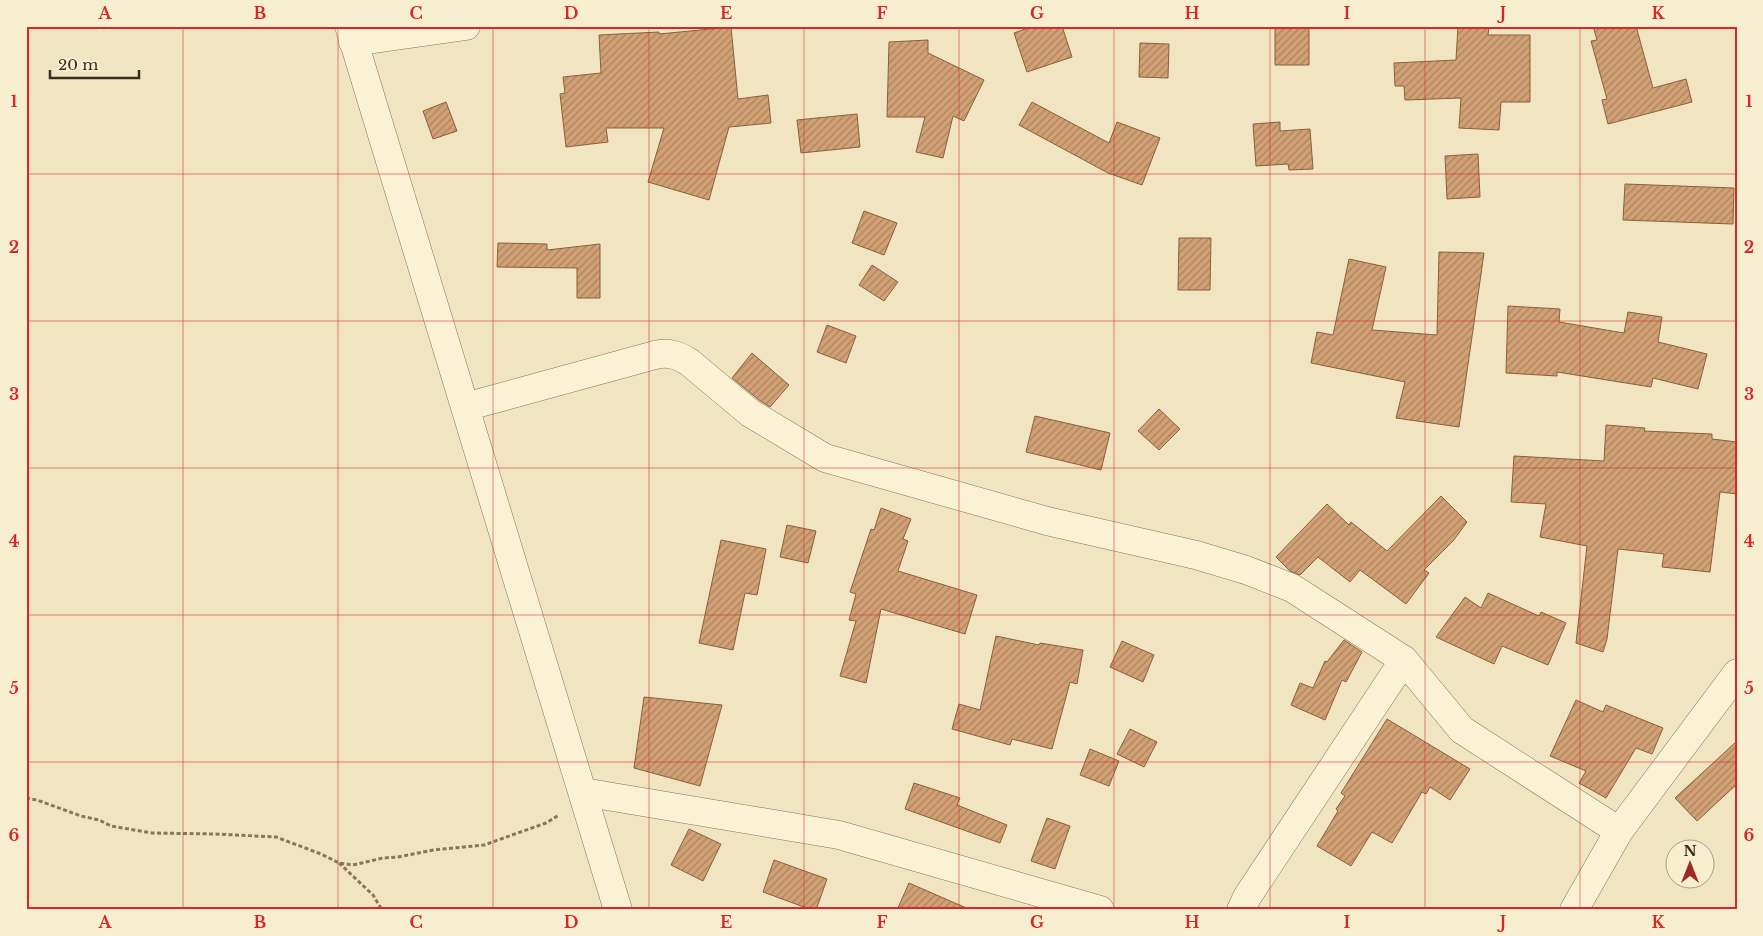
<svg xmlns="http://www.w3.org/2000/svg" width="1763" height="936" viewBox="0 0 1763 936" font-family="'Libre Baskerville',serif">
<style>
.building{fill:url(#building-hatch);stroke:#8b5f3b}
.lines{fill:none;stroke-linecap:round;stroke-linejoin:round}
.minor-casing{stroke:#8a7557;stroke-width:29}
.path{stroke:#8a7557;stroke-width:3;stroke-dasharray:4 2.5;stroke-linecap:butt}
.minor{stroke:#fbf1d4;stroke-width:28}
.grid{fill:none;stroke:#d62828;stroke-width:1;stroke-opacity:0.55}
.neatline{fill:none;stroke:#d62828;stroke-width:2}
.grid-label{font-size:16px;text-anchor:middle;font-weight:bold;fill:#d62828}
</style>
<defs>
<pattern id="building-hatch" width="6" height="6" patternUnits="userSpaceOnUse" patternTransform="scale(1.25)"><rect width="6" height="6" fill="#d1a074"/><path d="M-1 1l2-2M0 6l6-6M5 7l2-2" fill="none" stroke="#ab835e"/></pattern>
</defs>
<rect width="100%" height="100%" fill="#f0e5c0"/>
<!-- building -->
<path class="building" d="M1034,26H1062L1072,57L1027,72L1014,33Z
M1275,26H1309V65H1275Z
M1458,26H1489L1488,35H1530V102H1501L1499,130L1459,128L1461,98L1405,100L1404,86H1395L1394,63L1456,60Z
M1593,26H1636L1653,88L1686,79L1692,102L1608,124L1602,100L1607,99L1591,41L1597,40Z
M731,27L738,99L768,95L771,123L729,127L709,200L648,182L664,128H606L608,142L566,147L560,94L565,93L563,77L601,73L599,35L659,32V34Z
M928,40V53L984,80L964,121L953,116L943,158L916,152L925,117H887L889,42Z
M1140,43L1169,44L1168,78L1139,77Z
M446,102L457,131L433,139L423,111Z
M1032,102L1109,143L1117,122L1160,138L1142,185L1108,173L1019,125Z
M857,114L860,147L801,153L797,120Z
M1280,122V131L1310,129L1313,169L1289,170L1288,164L1256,166L1253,124Z
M1478,154L1480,197L1447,199L1445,156Z
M1625,184L1734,188L1733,224L1623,220Z
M864,211L897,223L884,255L852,243Z
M1179,238H1211L1210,290H1178Z
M498,243L547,244V250L600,244V298H577V268L497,267Z
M1439,252L1484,253L1459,427L1396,418L1405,382L1311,363L1317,332L1333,335L1349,259L1386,267L1372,330L1437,335Z
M872,265L898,282L884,301L859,285Z
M1508,306L1560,309L1559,322L1624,333L1628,312L1662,317L1658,342L1707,354L1698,389L1653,378L1651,387L1557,372V376L1506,373Z
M827,325L856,336L846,363L817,352Z
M752,353L789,385L770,407L759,400L732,378Z
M1159,409L1180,429L1159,450L1138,431Z
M1035,416L1110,433L1101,470L1026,452Z
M1606,425L1645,428L1644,431L1712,434V439L1737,442V494L1720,492L1710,572L1662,567L1664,554L1618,549L1607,639L1603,652L1576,643L1587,546L1540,537L1546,504L1511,502L1514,456L1604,461Z
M1441,496L1467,522L1453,541L1424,570L1429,573L1406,604L1360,570L1350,582L1318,557L1300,575L1290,571L1276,557L1327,504L1349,525L1351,522L1387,551Z
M881,508L911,519L903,539L908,541L898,571L977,595L965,634L881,609L866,683L840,676L856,621L849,620L856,594L850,592L871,529L874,530Z
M787,525L816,531L808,563L780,557Z
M721,540L766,549L757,595L745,593L733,650L699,643Z
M1488,593L1539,616L1541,612L1566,623L1548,665L1502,646L1494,664L1436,637L1465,597L1481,608Z
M996,636L1039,645L1040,643L1083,650L1077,684L1070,682L1052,749L1012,739L1010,745L952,729L959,704L980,710Z
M1344,640L1362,652L1346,682L1342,680L1325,720L1291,705L1300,683L1313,688L1325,661L1327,662Z
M1122,641L1154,655L1143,682L1110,667Z
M644,697L722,705L700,786L634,768Z
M1576,700L1603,712L1606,705L1663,728L1652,754L1636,748L1606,798L1579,783L1586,771L1550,756Z
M1387,719L1470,769L1450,800L1430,787L1426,794L1422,792L1392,843L1372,832L1351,866L1317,846L1338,811L1336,809L1345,796L1341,793Z
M1130,729L1157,742L1144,767L1117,754Z
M1737,741V784L1697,821L1675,798Z
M1090,749L1119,761L1109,786L1080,775Z
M914,783L960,798L957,805L1007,825L1000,843L905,809Z
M1047,818L1070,826L1055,869L1031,861Z
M689,829L721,844L703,881L671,865Z
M774,860L827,879L816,910H812L763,892Z
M909,883L971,910H897Z"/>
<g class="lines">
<!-- minor casing -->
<g class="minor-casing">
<path id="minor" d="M349,26L618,910
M353,42L466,26
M465,407L655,355C669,352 678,355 689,362L750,413L825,458L1047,521L1196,555L1246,570L1292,588L1404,660L1462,730L1619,831
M583,792L839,835L1100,910
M1241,910L1247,897L1404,660
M1574,910L1619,831L1737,673"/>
</g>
<!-- path -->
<path class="path" d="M26,798L37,800L81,816L99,820L111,826L152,833L215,834L276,837L321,854L339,863L353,865L383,858L398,857L433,850L484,845L546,823L559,815
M339,863L373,895L382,910"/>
<!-- minor -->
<use href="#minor" class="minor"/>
</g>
<!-- grid -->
<path class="grid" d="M183,26V910M338,26V910M493,26V910M649,26V910M804,26V910M959,26V910M1114,26V910M1270,26V910M1425,26V910M1580,26V910M26,174H1737M26,321H1737M26,468H1737M26,615H1737M26,762H1737"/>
<!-- border -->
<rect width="1763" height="936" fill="none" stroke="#f7eed0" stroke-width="55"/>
<!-- north arrow -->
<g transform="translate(1690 864)"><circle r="24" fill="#f7eed0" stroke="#aba088"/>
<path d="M0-4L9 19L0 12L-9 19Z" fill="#9d2924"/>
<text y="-8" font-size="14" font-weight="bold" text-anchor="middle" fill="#392c1c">N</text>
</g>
<!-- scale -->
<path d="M50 70v8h89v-8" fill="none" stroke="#392c1c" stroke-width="2.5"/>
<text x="58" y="70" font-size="15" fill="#392c1c" stroke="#f7eed0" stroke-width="4" paint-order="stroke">20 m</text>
<rect x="28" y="28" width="1708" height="880" class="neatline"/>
<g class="grid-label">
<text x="105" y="19">A</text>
<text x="260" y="19">B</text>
<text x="416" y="19">C</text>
<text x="571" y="19">D</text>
<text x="726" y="19">E</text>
<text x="882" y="19">F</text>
<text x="1037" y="19">G</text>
<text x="1192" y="19">H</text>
<text x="1347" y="19">I</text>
<text x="1503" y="19">J</text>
<text x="1658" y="19">K</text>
<text x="14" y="107">1</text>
<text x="1749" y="107">1</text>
<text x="14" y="253">2</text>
<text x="1749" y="253">2</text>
<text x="14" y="400">3</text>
<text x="1749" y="400">3</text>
<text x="14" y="547">4</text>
<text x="1749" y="547">4</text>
<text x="14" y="694">5</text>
<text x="1749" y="694">5</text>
<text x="14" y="841">6</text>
<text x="1749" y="841">6</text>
<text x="105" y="928">A</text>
<text x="260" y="928">B</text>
<text x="416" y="928">C</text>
<text x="571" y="928">D</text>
<text x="726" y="928">E</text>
<text x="882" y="928">F</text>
<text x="1037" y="928">G</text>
<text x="1192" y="928">H</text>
<text x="1347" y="928">I</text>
<text x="1503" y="928">J</text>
<text x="1658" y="928">K</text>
</g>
</svg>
